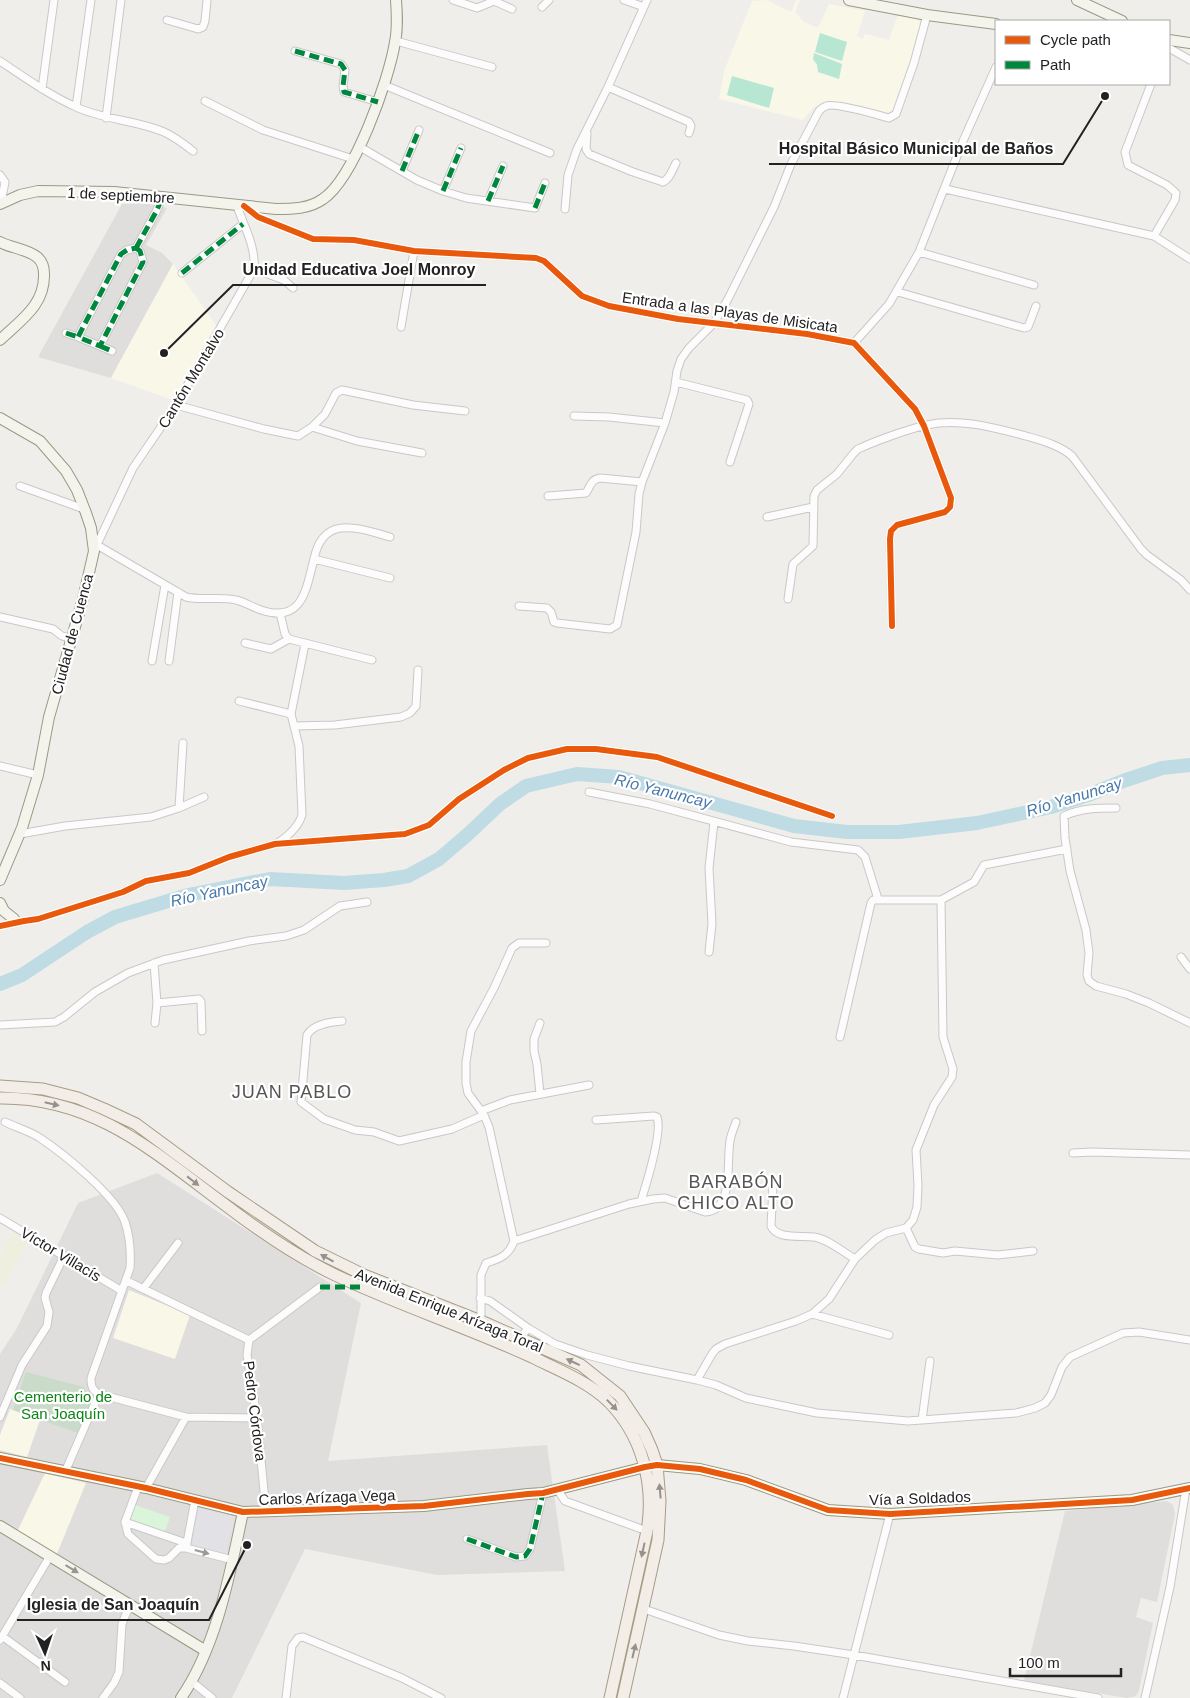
<svg xmlns="http://www.w3.org/2000/svg" width="1190" height="1698" viewBox="0 0 1190 1698" font-family="Helvetica,sans-serif">
<style>
.residential{fill:#dfdedc}
.education{fill:#f8f7e8}
.farmland{fill:#efefdf}
.cemetery{fill:#cadbca}
.park{fill:#daf5da}
.pitch{fill:#b7e6d2}
.plaza{fill:#e2e1e5}
.lines{fill:none;stroke-linecap:round;stroke-linejoin:round}
.river{stroke:#bfdbe3;stroke-width:14}
.street-casing{stroke:#c9c8c7;stroke-width:9}
.secondary-casing{stroke:#999a82;stroke-width:12}
.primary-casing{stroke:#a79c86;stroke-width:13}
.street{stroke:#fdfcfc;stroke-width:7}
.secondary{stroke:#f4f4ed;stroke-width:10}
.primary{stroke:#f3ede7;stroke-width:11}
.quiet{stroke:#00873e;stroke-width:5;stroke-dasharray:10 5;stroke-linecap:butt}
.cycleway-casing{stroke:#fff;stroke-width:9}
.cycleway{stroke:#e8590c;stroke-width:6}
.oneway{fill:#95928e}
.oneway2{fill:#9a9a9a}
.oneway3{fill:#969692}
.labels{text-anchor:middle;dominant-baseline:central;stroke-width:4.5;stroke-linejoin:round;paint-order:stroke}
.street-label{font-size:15px;fill:#222;stroke:#fff}
.park-label{font-size:15px;fill:#0c8416;stroke:#fff}
.water-label{font-size:16px;font-style:italic;fill:#4a7aab;stroke:#fff}
.quarter-label{font-size:18px;letter-spacing:1px;fill:#555;stroke:#fff}
.leader{fill:none;stroke:#222;stroke-width:2}
.callout-dot{fill:#222;stroke:#fff;stroke-width:2}
.callout-label{font-size:16px;text-anchor:middle;font-weight:bold;fill:#222;stroke:#fff;stroke-width:4.5;stroke-linejoin:round;paint-order:stroke}
</style>
<rect width="100%" height="100%" fill="#f0eeeb"/>
<!-- residential -->
<path class="residential" d="M150,203L167,208L146,245L162,253L173,264L111,378L38,357L122,204Z
M157,1173L361,1303L328,1461L547,1445L565,1571L437,1575L305,1549L232,1698H0V1354L17,1328L78,1203Z
M1167,1501L1173,1505L1175,1514L1157,1602L1141,1598L1136,1617L1153,1623L1139,1690L1136,1696L1127,1698L1024,1681L1065,1511Z"/>
<!-- education -->
<path class="education" d="M767,0L791,12L796,0H800L795,12L804,22L818,28L829,4L865,11L857,36L863,39L865,34L889,40L898,15L919,20L921,28L919,38L894,111L889,116L831,101L814,107L803,120L719,99L724,71L752,1Z
M173,264L218,328L175,401L111,378Z
M129,1290L190,1315L175,1359L113,1338Z
M10,1409L40,1420L27,1457L0,1450V1435Z
M45,1473L86,1483L56,1556L17,1532Z"/>
<!-- farmland -->
<path class="farmland" d="M12,1232L28,1240L4,1285L0,1283V1257Z"/>
<!-- cemetery -->
<path class="cemetery" d="M26,1372L84,1387L88,1395L94,1399L78,1433L13,1410Z"/>
<!-- park -->
<path class="park" d="M132,1504L170,1517L164,1534L127,1522Z"/>
<!-- pitch -->
<path class="pitch" d="M820,33L847,42L842,61L815,52Z
M814,53L842,64L839,79L818,72L817,65L813,59Z
M732,76L774,88L769,108L727,95Z"/>
<!-- plaza -->
<path class="plaza" d="M197,1504L235,1516L226,1558L192,1548Z"/>
<g class="lines">
<!-- river -->
<path class="river" d="M0,984L22,975L87,932L115,917L188,895L270,879L344,883L384,880L408,876L439,859L466,836L500,804L526,786L577,774L619,777L794,826L847,832H899L977,823L1051,807L1091,794L1123,781L1162,768L1190,765"/>
<!-- street casing -->
<g class="street-casing">
<path id="street" d="M453,0L477,8L494,1L512,9
M624,0L644,7
M542,7L549,0
M167,20L198,29L203,27L205,21L207,0
M396,41L492,67
M1169,48L1190,60
M295,51L341,64L345,70L343,86L344,92L378,102
M0,61C24,77 49,95 76,107C104,120 136,120 164,132C175,137 184,144 193,151
M1151,84L1125,152L1128,165L1167,185L1176,193L1175,200L1154,236L1190,259
M384,85L550,153
M608,87L689,122L691,126L689,133
M42,89L54,0
M205,101L263,130L353,159
M76,107L91,0
M106,118L121,0
M587,133L586,149L589,154L633,172L663,182C670,179 672,170 676,163
M360,147L417,180L443,191L466,198L535,208L545,183
M402,171L419,130
M0,175L5,182L1,203
M945,189L1154,236
M443,191L461,148
M488,201L503,166
M244,206L258,217L313,239L354,240L414,251L536,258L544,261L582,296L609,306L678,319L807,334L854,343L915,409L924,426L951,498L950,507L945,512L897,525L891,531L890,539L892,626
M565,209L568,175L577,149L608,87L647,0
M136,248L140,251L143,262L100,346L78,337L121,254L127,250Z
M136,248L156,212L163,196
M919,252L1034,285
M254,269L284,280L293,288
M182,273L243,224
M898,292L1024,328L1028,327L1036,306
M401,327L414,251
M66,333L78,337
M854,343L889,304L919,252L963,141L996,67
M100,346L112,351
M676,382L747,400L749,404L730,462
M176,405L264,429L298,436L312,427L325,414L336,393L342,390L413,405L465,411
M574,416L609,417L665,423
M312,427L357,441L422,453
M20,486L84,509
M548,496L586,493C591,486 590,480 600,478L642,482
M767,517L813,507
M97,545L186,597C203,601 220,596 236,600C245,602 252,607 261,610C303,624 306,589 314,559L390,578
M94,551L133,468L176,405L254,269C256,247 244,226 237,206
M314,559C323,514 358,528 390,537
M788,599L793,564L813,546L814,496L817,490L837,474L853,454L858,449C878,440 918,425 939,423C968,420 999,429 1026,436C1043,441 1059,445 1072,456L1141,549L1147,555L1181,580L1190,590
M519,606L547,608L551,612L554,622L557,623L610,629L617,625L636,532L639,494L642,482L665,423L674,392L677,371L681,359L689,348L714,323L728,299L774,207L791,164L819,111C821,109 823,107 826,106C834,102 878,115 889,118L896,114L914,63L927,15
M280,613L285,634L289,639L372,660
M0,617L53,629L62,636L72,639
M245,643L271,649L289,639
M305,644L291,714L294,726L335,725L401,717L410,713L416,706L418,670
M152,661L165,585
M169,661L178,592
M239,701L291,714
M0,766L38,775
M589,792L650,804L791,842L858,850L865,857L878,899
M179,808L183,743
M1116,808C1098,808 1081,808 1064,816L1065,838L1070,871L1086,930L1089,953L1087,975L1089,981L1096,986L1126,994L1149,1003L1190,1023
M20,834L65,826L151,817L179,808L204,797
M276,844C287,837 298,828 302,815L299,746L294,726
M0,926L24,921L38,919L123,892L146,881L189,873L229,857L275,844L405,834L429,825L459,799L504,770L528,758L567,749H596L657,757L832,816
M709,952L712,924L709,868L714,822
M1181,957L1190,969
M154,963L157,1003L155,1023
M157,1003L199,999L201,1002L202,1031
M342,1021C330,1022 313,1024 307,1035L301,1102L324,1119L355,1130L374,1132L399,1141L452,1129L484,1115
M540,1023L534,1039V1051L537,1064L540,1094
M0,1025L55,1022L64,1017L95,992L128,973L163,960L249,941L286,936L304,930L340,906L367,902
M840,1037L871,903L873,900H941
M481,1111L510,1100L589,1085
M596,1120L654,1116L657,1117C663,1132 646,1185 641,1201
M5,1122C15,1127 32,1132 40,1138C64,1154 116,1196 125,1222C130,1237 131,1253 130,1268L91,1378C91,1386 92,1390 99,1394L186,1417L257,1418
M1073,1153L1092,1152L1190,1155
M773,1186L771,1226C777,1240 801,1235 814,1237C828,1239 843,1252 855,1259
M0,1218L122,1291
M906,1228L915,1247L919,1249L943,1253L955,1251L998,1255L1033,1251
M514,1241L629,1204L653,1199L665,1198L705,1212C735,1210 726,1161 730,1141C731,1134 734,1128 736,1122
M127,1281L249,1340
M143,1289L178,1243
M480,1298L490,1301L528,1328
M812,1314L889,1335
M481,1321V1275L486,1263C500,1259 509,1255 514,1241L489,1127L484,1115L468,1093L466,1083V1062L471,1031L494,988L512,948L519,943H546
M519,1340L528,1328L555,1344L587,1355L629,1366L697,1380L716,1385L746,1398L817,1413L908,1421L1016,1413L1035,1408L1045,1403L1051,1395L1062,1367L1070,1357L1123,1333L1139,1332L1190,1340
M697,1380L712,1354L716,1349L725,1344L796,1321L812,1314L829,1299L855,1259L875,1240L886,1233L906,1228L913,1220L917,1207L918,1185L916,1150L934,1105L952,1077L953,1069L943,1037L941,900L974,882L984,865L1067,849
M0,1417L22,1365L47,1326L49,1312L45,1298L46,1293L64,1256
M922,1420L930,1361
M65,1472L99,1394
M138,1487L125,1522L186,1543
M146,1488L186,1417
M557,1489L565,1501L647,1531
M195,1500L186,1548L233,1560
M266,1512L257,1418L247,1355L249,1340L320,1287
M125,1522L128,1534L156,1559L164,1560L169,1558L179,1548H186
M467,1539L516,1557L525,1556L530,1549L543,1493
M644,1609L719,1635L748,1641L794,1646L854,1655L1098,1698
M2,1636L65,1682
M0,1640L50,1556
M191,1681L212,1698
M0,1683L20,1698
M103,1698L114,1683L119,1672L122,1624L130,1604
M286,1698L292,1646L298,1638L303,1637L402,1678L441,1698
M843,1698L890,1514
M1145,1698L1170,1587L1186,1489"/>
</g>
<!-- secondary casing -->
<g class="secondary-casing">
<path id="secondary" d="M849,0L927,15L996,24
M1077,0L1122,21
M1169,40L1190,43
M0,204L20,195L38,191L114,192L276,209C292,209 309,209 323,199C354,178 389,80 395,42C398,28 397,14 396,0
M0,242C11,248 27,249 37,257C42,261 44,267 44,274C45,305 21,320 0,340
M0,418L40,441L66,471L77,490L86,513L91,528L94,551L83,599L49,717L38,775L22,828L0,880
M0,903L4,911L14,919
M0,1458L146,1488L243,1512L424,1506L528,1494L543,1493L645,1467L657,1465L700,1469L746,1480L828,1510L890,1514L1132,1500L1190,1488
M0,1526L206,1651
M181,1698C217,1646 230,1573 243,1512"/>
</g>
<!-- primary casing -->
<g class="primary-casing">
<path id="primary" d="M0,1086L43,1089L78,1098L104,1109L136,1124L228,1192L315,1251L364,1275L481,1321L581,1365L620,1396L644,1432L652,1450L657,1465L660,1501L658,1540L623,1698
M0,1098C94,1097 154,1152 224,1204C258,1230 294,1255 333,1274C398,1305 467,1327 532,1357C558,1370 587,1381 608,1401C642,1435 655,1484 647,1531L610,1698"/>
</g>
<!-- street -->
<use href="#street" class="street"/>
<!-- secondary -->
<use href="#secondary" class="secondary"/>
<!-- primary -->
<use href="#primary" class="primary"/>
<!-- quiet -->
<path class="quiet" d="M295,51L341,64L345,70L343,86L344,92L378,102
M402,171L419,130
M443,191L461,148
M488,201L503,166
M535,208L545,183
M136,248L140,251L143,262L100,346L78,337L121,254L127,250Z
M136,248L156,212L163,196
M182,273L243,224
M66,333L78,337
M100,346L112,351
M320,1287H365
M467,1539L516,1557L525,1556L530,1549L543,1493"/>
<!-- cycleway casing -->
<g class="cycleway-casing">
<path id="cycleway" d="M244,206L258,217L313,239L354,240L414,251L536,258L544,261L582,296L609,306L678,319L807,334L854,343L915,409L924,426L951,498L950,507L945,512L897,525L891,531L890,539L892,626
M0,926L24,921L38,919L123,892L146,881L189,873L229,857L275,844L405,834L429,825L459,799L504,770L528,758L567,749H596L657,757L832,816
M0,1458L146,1488L243,1512L424,1506L528,1494L543,1493L645,1467L657,1465L700,1469L746,1480L828,1510L890,1514L1132,1500L1190,1488"/>
</g>
<!-- cycleway -->
<use href="#cycleway" class="cycleway"/>
</g>
<!-- one-way arrows -->
<defs><path id="oneway-solid" d="M-6-.8H1V-3.2L6.5 0L1 3.2V.8H-6Z" transform="scale(1.25)"/></defs>
<g class="oneway">
<use href="#oneway-solid" transform="translate(52 1104) rotate(13)"/>
<use href="#oneway-solid" transform="translate(193 1181) rotate(38)"/>
<use href="#oneway-solid" transform="translate(327 1258) rotate(-151)"/>
<use href="#oneway-solid" transform="translate(573 1362) rotate(-155)"/>
<use href="#oneway-solid" transform="translate(612 1405) rotate(46)"/>
<use href="#oneway-solid" transform="translate(660 1491) rotate(-95)"/>
<use href="#oneway-solid" transform="translate(643 1550) rotate(102)"/>
<use href="#oneway-solid" transform="translate(634 1651) rotate(-77)"/>
</g>
<use class="oneway2" href="#oneway-solid" transform="translate(202 1552) rotate(15)"/>
<use class="oneway3" href="#oneway-solid" transform="translate(72 1569) rotate(31)"/>
<g class="labels">
<!-- street labels -->
<g class="street-label">
<text transform="translate(121 195) rotate(3)">1 de septiembre</text>
<text transform="translate(730 312) rotate(8)">Entrada a las Playas de Misicata</text>
<text transform="translate(191 378) rotate(-59)">Cantón Montalvo</text>
<text transform="translate(72 634) rotate(-75)">Ciudad de Cuenca</text>
<text transform="translate(61 1254) rotate(31)">Víctor Villacís</text>
<text transform="translate(449 1310) rotate(22)">Avenida Enrique Arízaga Toral</text>
<text transform="translate(255 1411) rotate(83)">Pedro Córdova</text>
<text transform="translate(327 1497) rotate(-2)">Carlos Arízaga Vega</text>
<text transform="translate(920 1498) rotate(-2)">Vía a Soldados</text>
</g>
<!-- park labels -->
<g class="park-label">
<text x="63" y="1396">Cementerio de<tspan x="63" dy="17">San Joaquín</tspan></text>
</g>
<!-- water labels -->
<g class="water-label">
<text transform="translate(663 791) rotate(14)">Río Yanuncay</text>
<text transform="translate(1074 797) rotate(-17)">Río Yanuncay</text>
<text transform="translate(219 891) rotate(-12)">Río Yanuncay</text>
</g>
<!-- quarter labels -->
<g class="quarter-label">
<text x="292" y="1092">JUAN PABLO</text>
<text x="736" y="1182">BARABÓN<tspan x="736" dy="21">CHICO ALTO</tspan></text>
</g>
</g>
<!-- callouts -->
<path class="leader" d="M1105 96L1063 164H769M164 353L233 285H486M247 1545L209 1620H17"/>
<g class="callout-dot">
<circle cx="1105" cy="96" r="5"/>
<circle cx="164" cy="353" r="5"/>
<circle cx="247" cy="1545" r="5"/>
</g>
<g class="callout-label">
<text x="916" y="154">Hospital Básico Municipal de Baños</text>
<text x="359" y="275">Unidad Educativa Joel Monroy</text>
<text x="113" y="1610">Iglesia de San Joaquín</text>
</g>
<!-- legend -->
<rect x="995" y="20" width="175" height="65" fill="#ffffff" stroke="#a7a7a7"/>
<rect x="1005" y="36" width="25" height="8" fill="#e8590c" stroke="#a7a7a7"/>
<text x="1040" y="45" font-size="15" fill="#222222">Cycle path</text>
<rect x="1005" y="61" width="25" height="8" fill="#00873e" stroke="#a7a7a7"/>
<text x="1040" y="70" font-size="15" fill="#222222">Path</text>
<!-- north arrow -->
<g transform="translate(45 1653) rotate(177)" stroke="#ffffff" stroke-width="4" paint-order="stroke">
<path d="M0-4L9 19L0 12L-9 19Z" fill="#222222"/>
<text y="-8" font-size="14" font-weight="bold" text-anchor="middle" fill="#222222">N</text>
</g>
<!-- scale -->
<path d="M1010 1668v8h111v-8" fill="none" stroke="#222222" stroke-width="2.5"/>
<text x="1018" y="1668" font-size="15" fill="#222222" stroke="#ffffff" stroke-width="4" paint-order="stroke">100 m</text>
</svg>
